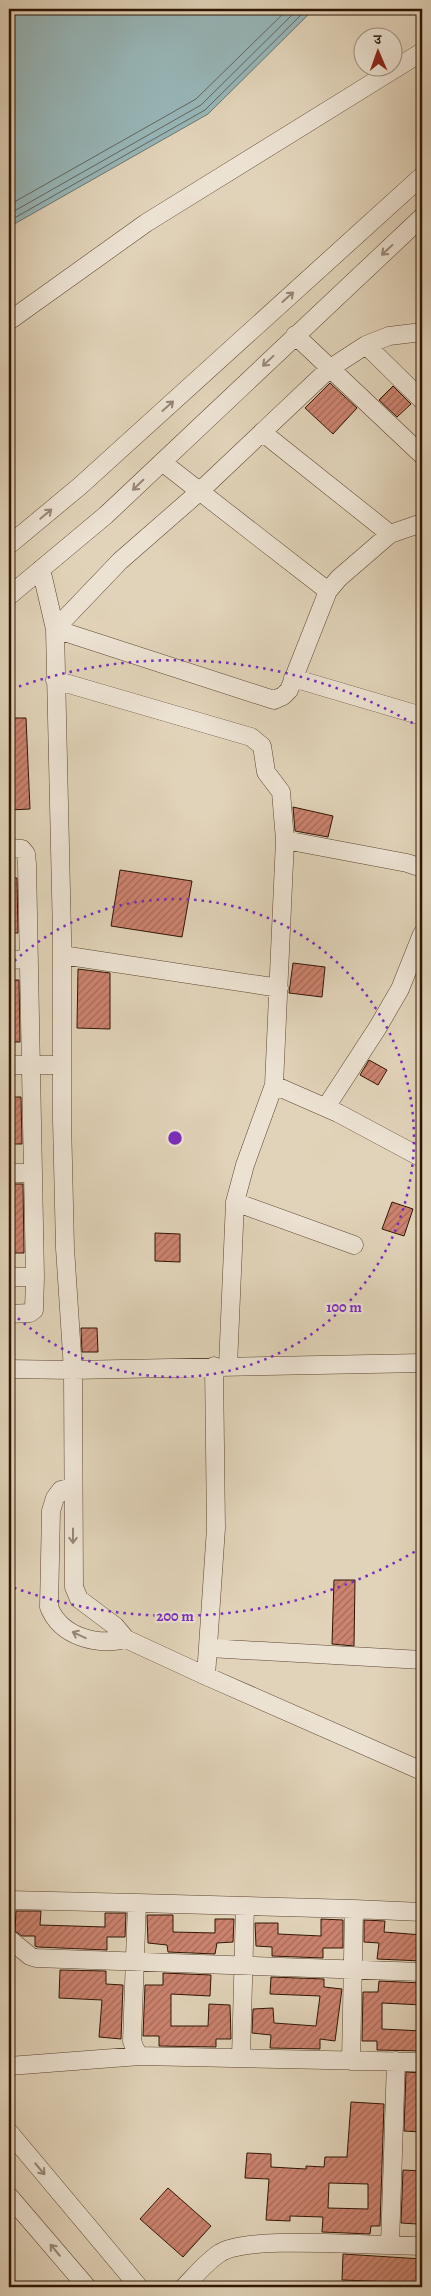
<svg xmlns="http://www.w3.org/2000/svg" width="431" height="2296" viewBox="0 0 431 2296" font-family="Alegreya,'Noto Serif Devanagari',serif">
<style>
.water{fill:#97b6b8;stroke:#6d7670}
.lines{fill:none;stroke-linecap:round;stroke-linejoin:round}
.shore{stroke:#63665e;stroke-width:1}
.building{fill:url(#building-hatch);stroke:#2f1503;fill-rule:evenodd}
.minor-casing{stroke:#5c4430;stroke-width:19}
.minor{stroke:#ece2d2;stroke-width:18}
.oneway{stroke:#978675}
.ring{fill:none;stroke:#7b2cbf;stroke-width:2.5;stroke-dasharray:2.5 5}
.centre{fill:#7b2cbf;stroke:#ece2d2;stroke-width:2.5}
.ring-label{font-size:15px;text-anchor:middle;font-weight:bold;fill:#7b2cbf;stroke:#ece2d2;stroke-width:4.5;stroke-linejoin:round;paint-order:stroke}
</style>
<defs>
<pattern id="building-hatch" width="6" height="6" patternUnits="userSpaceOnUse" patternTransform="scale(1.25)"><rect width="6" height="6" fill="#cc836f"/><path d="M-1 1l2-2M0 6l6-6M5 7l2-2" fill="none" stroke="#a66a59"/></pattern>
</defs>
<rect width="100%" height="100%" fill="#e1d3b9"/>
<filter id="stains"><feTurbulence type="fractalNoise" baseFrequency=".004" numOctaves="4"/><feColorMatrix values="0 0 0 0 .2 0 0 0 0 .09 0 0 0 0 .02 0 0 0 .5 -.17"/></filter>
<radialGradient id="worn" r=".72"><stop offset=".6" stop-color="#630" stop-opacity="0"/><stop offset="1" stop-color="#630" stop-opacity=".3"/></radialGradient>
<!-- water -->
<path class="water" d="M9,9H314L208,114L9,227Z"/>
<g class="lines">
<!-- shore -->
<path class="shore" d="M9,205L196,99L288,9
M9,214L201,105L298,9
M9,221L205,110L307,9"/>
</g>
<!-- building -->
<path class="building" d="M330,383L357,408L333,434L305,408Z
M393,386L411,404L397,417L379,400Z
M9,718H26L30,809L9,810Z
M293,807L333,816L328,837L295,831Z
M120,870L192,881L182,937L111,926Z
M9,878H17L18,933H9Z
M293,963L325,967L322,997L289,993Z
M78,969L110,973V1029L77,1028Z
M9,980H19L20,1042H9Z
M369,1060L387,1070L378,1085L360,1075Z
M9,1097H21L22,1144H9Z
M9,1184H23L24,1253H9Z
M392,1202L413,1209L404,1236L382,1229Z
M155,1233L180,1234V1262L155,1261Z
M81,1328H97L98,1352H82Z
M334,1580H355L354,1646L332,1644Z
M16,1911H41L40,1925L105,1927V1913H126L125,1937H107V1950L38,1947L35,1946V1936H22L15,1931Z
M147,1915H173V1932L215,1933V1919H234L233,1942L217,1943L215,1954L168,1952L167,1945L148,1943Z
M321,1919L343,1920V1948H323V1958L272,1956V1947L256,1946L255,1923H278V1934L321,1936Z
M364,1920L385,1921L384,1932L422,1935V1961L377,1959L379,1943L364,1942Z
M60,1970L106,1971V1984L123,1985L121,2039L99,2037L102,2000L59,1998Z
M163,1973L211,1975L210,1996L171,1994V2026H208L209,2004L230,2005L231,2039H216V2047L159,2046V2036H143L145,1985H163Z
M271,1977L324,1979V1987L342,1989L335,2041L320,2039V2049L270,2048L271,2035L252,2033L253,2009L273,2008L274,2023L316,2026L320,1996L270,1994Z
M379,1981L422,1983V2005L382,2003V2029L422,2031V2051L377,2050V2041H362L363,1992H378Z
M406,2072L422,2073V2132L404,2131Z
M351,2102L384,2104L380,2226H371L370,2234L322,2232L323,2217L290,2216V2221L266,2220L269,2179L245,2178L247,2153L271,2154V2167L306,2169V2166L324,2167L325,2157H347ZM329,2183L368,2184V2209L328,2208Z
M403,2170L422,2171L417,2224L401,2223Z
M168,2188L211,2226L183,2257L140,2219Z
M343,2254L422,2259V2283L342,2280Z"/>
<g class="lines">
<!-- minor casing -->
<g class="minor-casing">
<path id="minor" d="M9,321L146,223L422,52
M422,332L389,336L366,345L329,369L199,492L120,561L55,629L62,935V1120L65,1248L73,1370L74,1587L79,1599L115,1626L126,1639L206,1676L422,1771
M295,335L422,455
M366,345L422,400
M262,432L390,534
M162,462L328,591
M9,545L80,486L422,176
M41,569L55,629L274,700L283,696L289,690L328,591L339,578L390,534L422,523
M9,596L106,515L422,217
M293,678L422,716
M55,680L251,737L262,746L266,772L281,792L285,840
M9,848L22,849L26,854L27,864L35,1277L34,1310L30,1313L9,1314
M62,955L279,988
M9,960L29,959
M9,1065H62
M274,1085L285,840L407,863L422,868
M326,1107L378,1027L400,989L422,934
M9,1173H33
M235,1202L354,1245
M9,1277H35
M228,1366L235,1202L245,1165L274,1085L338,1113L422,1158
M9,1369L73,1370L422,1363
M73,1487L61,1490L55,1498L51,1511L49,1607C61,1637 97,1646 126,1639
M209,1648L422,1660
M206,1676L216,1528L214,1366
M9,1900L137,1903L132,2041L135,2049L140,2056L422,2062
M137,1903L354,1909L351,2061
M354,1909L422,1912
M9,1939L30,1956L36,1958L422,1972
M241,2058L245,1906
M396,2061L390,2245L422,2246
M9,2066L140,2056
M9,2132L139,2287
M9,2196L87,2287
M184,2287C195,2276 207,2261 220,2253C246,2236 355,2245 390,2245"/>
</g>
<!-- minor -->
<use href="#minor" class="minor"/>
</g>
<!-- one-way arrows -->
<defs><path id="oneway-shaft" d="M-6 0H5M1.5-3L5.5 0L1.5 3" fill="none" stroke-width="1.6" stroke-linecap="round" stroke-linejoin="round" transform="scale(1.25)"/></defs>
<g class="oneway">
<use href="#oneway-shaft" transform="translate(387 250) rotate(137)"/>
<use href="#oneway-shaft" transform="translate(288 297) rotate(-42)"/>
<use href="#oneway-shaft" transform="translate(268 361) rotate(137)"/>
<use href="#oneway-shaft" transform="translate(168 406) rotate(-42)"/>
<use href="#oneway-shaft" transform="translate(138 485) rotate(136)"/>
<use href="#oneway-shaft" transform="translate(46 514) rotate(-40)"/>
<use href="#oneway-shaft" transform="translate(73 1536) rotate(90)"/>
<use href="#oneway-shaft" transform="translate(79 1635) rotate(-155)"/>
<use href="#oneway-shaft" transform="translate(40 2169) rotate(50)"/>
<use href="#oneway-shaft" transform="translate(55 2250) rotate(-130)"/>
</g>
<!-- distance rings -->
<g class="ring">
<path d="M9 966A239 239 0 1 1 9 1310"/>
<path d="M421 1548A478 478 0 0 1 12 1587M12 689A478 478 0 0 1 421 728"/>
</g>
<circle cx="175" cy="1138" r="8" class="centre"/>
<g class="ring-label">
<text x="344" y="1312">100 m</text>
<text x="175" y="1621">200 m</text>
</g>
<!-- margin -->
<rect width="431" height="2296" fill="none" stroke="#e1d3b9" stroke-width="30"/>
<rect x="10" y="10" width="411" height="2276" fill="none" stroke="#2f1503" stroke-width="2.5"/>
<rect x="15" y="15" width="401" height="2266" fill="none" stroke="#2f1503"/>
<!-- north arrow -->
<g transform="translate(378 52) rotate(358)"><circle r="24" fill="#ece2d2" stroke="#a0907f"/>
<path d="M0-4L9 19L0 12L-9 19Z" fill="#8f2418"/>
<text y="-8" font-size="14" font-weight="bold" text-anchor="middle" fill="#2f1503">उ</text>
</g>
<rect width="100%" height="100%" filter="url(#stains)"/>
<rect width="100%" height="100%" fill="url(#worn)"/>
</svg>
